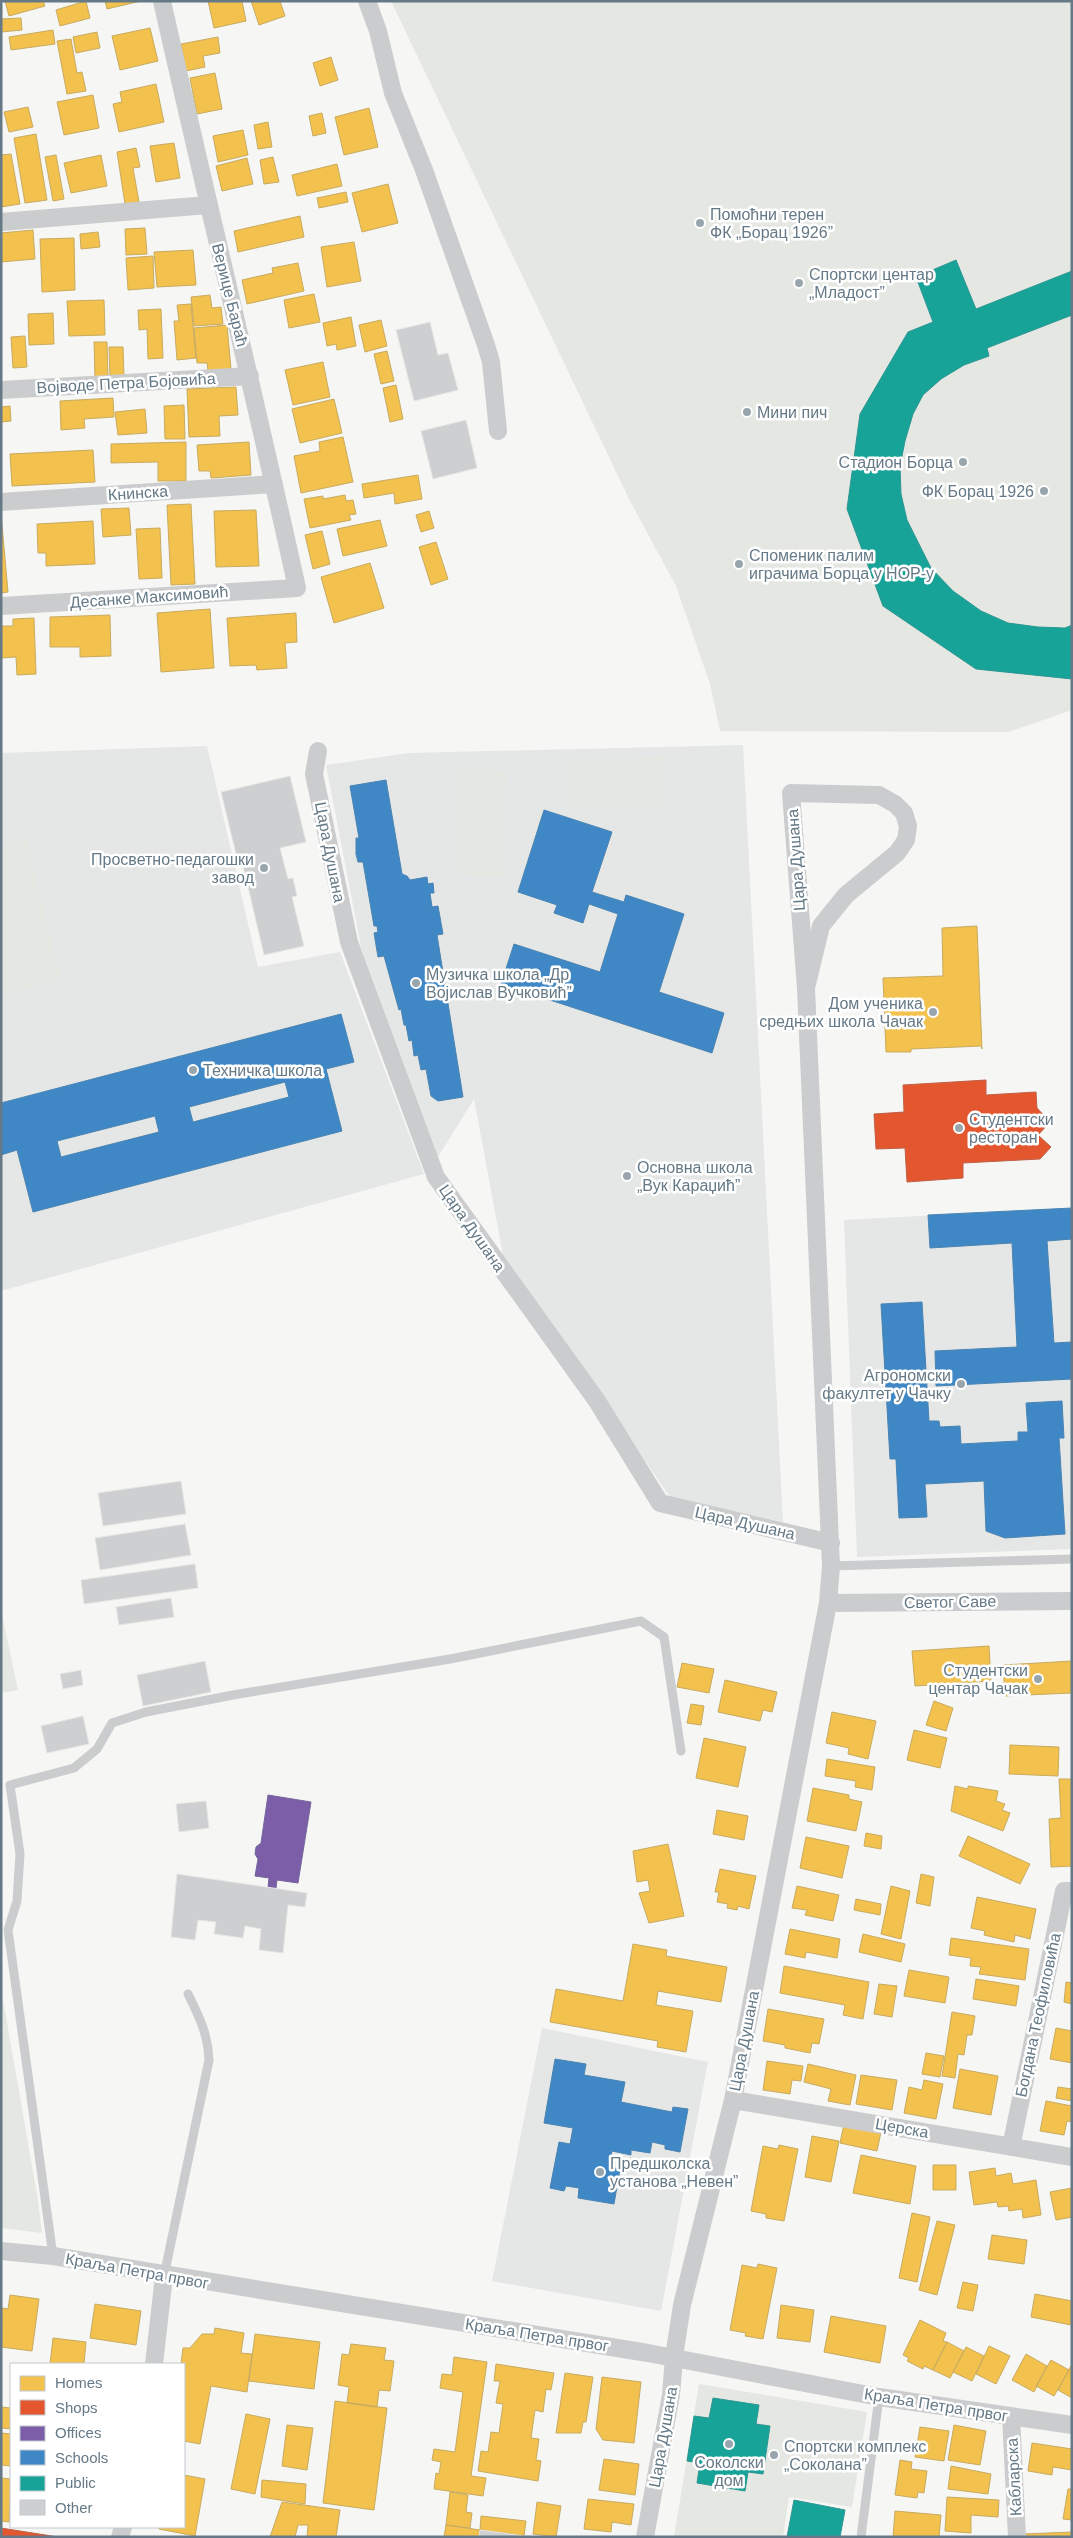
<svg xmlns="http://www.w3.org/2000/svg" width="1073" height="2538" viewBox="0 0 1073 2538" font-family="Helvetica,sans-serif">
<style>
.built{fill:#e5e6e6}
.green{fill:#e5e8e2}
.homes{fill:#f2c14e;stroke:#c8ab5f}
.shops{fill:#e4572e;stroke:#be6148}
.offices{fill:#7b5ea7;stroke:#74669d}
.schools{fill:#3f88c5;stroke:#4a84b2;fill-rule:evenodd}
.public{fill:#17a398;stroke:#2e9693}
.building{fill:#cdcfd0;stroke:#e6e6e4}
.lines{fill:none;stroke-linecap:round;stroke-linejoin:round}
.lane{stroke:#cbcccd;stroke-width:9}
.street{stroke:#cbcccd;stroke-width:18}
.poi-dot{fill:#98a5ad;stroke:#fff;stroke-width:2}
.labels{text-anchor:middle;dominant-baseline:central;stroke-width:5;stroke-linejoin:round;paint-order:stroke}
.poi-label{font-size:16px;fill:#657986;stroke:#fff;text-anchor:start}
.street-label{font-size:16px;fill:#657986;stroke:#fff}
</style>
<rect width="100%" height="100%" fill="#f6f6f5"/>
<!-- built -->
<path class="built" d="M743,745L783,1522L670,1497L503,1255L474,1099L438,1157L361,947L326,765L409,753Z
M207,746L258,967L340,952L424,1174L1,1291V753Z
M1072,1208V1549L857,1557L844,1220Z
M542,2028L708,2062L661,2311L492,2281Z"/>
<!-- green -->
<path class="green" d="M391,1H1072V710L1009,732L720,731L710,684L676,586L630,501Z
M665,757L666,807L568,809L567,759Z
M456,769L507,771L503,876L455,874Z
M26,838L61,980L1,995V844Z
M1,1610L18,1690L1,1693Z
M1,1988L38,2200L42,2233L1,2228Z
M699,2384L867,2412L852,2507L789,2497L783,2537H674Z"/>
<!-- homes -->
<path class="homes" d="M5,1H43L45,6L9,16Z
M86,1L90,18L60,26L56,10Z
M105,1H141L107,9Z
M208,1H242L246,21L214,28Z
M251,1H280L285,16L259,25Z
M21,18L22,30L1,32V19Z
M150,28L158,61L120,70L112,36Z
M53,30L55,44L11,50L9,37Z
M97,32L100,48L76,53L73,37Z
M218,37L220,53L203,56L205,67L186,71L181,44Z
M71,39L77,73L82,72L86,91L67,94L57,41Z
M331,57L338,80L320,86L313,63Z
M215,73L222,109L197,114L190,78Z
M156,84L164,122L119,132L113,104L122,102L120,92Z
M93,95L99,128L64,135L57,102Z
M28,107L33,127L9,132L4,112Z
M369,108L378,147L344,155L335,117Z
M322,113L326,133L313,136L309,116Z
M268,122L272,147L258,149L254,125Z
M243,130L248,155L218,162L213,136Z
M36,134L47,200L25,203L14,138Z
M174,143L180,178L156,182L150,146Z
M136,148L140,167L133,168L139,202L125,204L117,152Z
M11,154L20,204L1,207V155Z
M56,155L64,199L53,201L45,157Z
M101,155L107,186L71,193L64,163Z
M273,157L279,182L264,184L260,160Z
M247,158L253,184L222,191L216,166Z
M337,164L342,186L297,196L292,175Z
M388,184L398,223L362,232L352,193Z
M346,192L348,202L319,208L317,198Z
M300,216L304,237L238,252L234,231Z
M145,228L147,254L126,255L125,229Z
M33,230L35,259L1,262V233Z
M98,232L100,247L81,249L80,234Z
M74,238L75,290L42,292L40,239Z
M354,242L361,281L327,287L321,247Z
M193,250L196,285L157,287L154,252Z
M153,256L154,288L128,290L126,258Z
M298,263L304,291L247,304L242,280L273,273L272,268Z
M314,294L320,322L289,328L284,300Z
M210,295L212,308L221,307L223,324L194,326L191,297Z
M104,300L105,335L69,336L67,301Z
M191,304L196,358L177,360L174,321H179L177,305Z
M161,309L163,358L148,359L147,329L139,330L138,310Z
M53,313L54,344L29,345L28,314Z
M351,317L356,346L337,350L336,344L327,346L323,323Z
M381,320L387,346L365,352L359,325Z
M227,325L231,369L208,371L207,363H197L194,328Z
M25,336L27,367L13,368L11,337Z
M94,342H107L108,378H95Z
M109,347H123L124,377L110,378Z
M387,351L394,381L381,384L374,354Z
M323,362L330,397L293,405L285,370Z
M396,385L403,419L390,422L383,388Z
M236,387L238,415L219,416L220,436L189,437L187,389Z
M113,398L114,417L84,419L85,428L61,430L60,401Z
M334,399L342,433L300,443L292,409Z
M184,405L185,439H165L164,406Z
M10,406L11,421L1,422V407Z
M145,409L147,433L118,435L115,412Z
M343,437L353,482L301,493L294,456L320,451L319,442Z
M186,442V481H158V462L111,463V444Z
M249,442L251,475L211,478L210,471H199L197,445Z
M93,450L95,482L12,486L10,454Z
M418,475L422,499L395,504L394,493L364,498L362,484Z
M345,495L346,501L353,500L356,514L349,515L351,520L310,528L304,499L323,496V499Z
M191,504L195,584L171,585L167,505Z
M129,508L131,535L103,537L101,509Z
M256,510L259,566L216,567L214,511Z
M429,511L434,528L421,532L416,515Z
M1,514L8,592L1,593Z
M380,520L387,546L343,556L337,529Z
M93,521L95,564L46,566V553H38L37,524Z
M160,528L162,578L139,579L136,529Z
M322,531L330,564L313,569L305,535Z
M436,542L448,579L431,585L419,547Z
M370,563L384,608L334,623L321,577Z
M210,609L214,668L161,672L157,613Z
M296,613L297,642L285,643L287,668L257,670L256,665L230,666L227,618Z
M110,615L111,656L80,657V647H50V617Z
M34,618L36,674L17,675L16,657L1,658V626H13V619Z
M977,926L982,1049L981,1046L911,1049V1052H886L883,978L943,976L942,928Z
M989,1646L991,1681L915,1686L912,1651Z
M1072,1661V1693L1005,1696L1003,1665Z
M682,1663L714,1669L709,1693L677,1687Z
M725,1680L777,1692L772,1712L763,1710L760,1721L718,1712Z
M934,1701L953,1708L946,1731L926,1725Z
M691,1704L704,1706L701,1725L687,1723Z
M832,1712L876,1721L868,1759L848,1754L849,1748L826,1743Z
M914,1730L947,1738L940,1768L907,1760Z
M704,1738L746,1747L738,1787L696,1778Z
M1010,1745L1059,1747L1058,1776L1009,1774Z
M827,1759L875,1767L872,1790L855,1787L856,1781L825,1776Z
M1059,1779H1072V1866L1051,1867L1049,1819L1061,1818Z
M955,1786L968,1789V1786L998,1791L996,1801L1005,1804L1002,1810L1010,1813L1003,1831L951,1811Z
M813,1788L849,1795V1799L862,1802L856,1831L807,1821Z
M717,1810L748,1816L744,1840L713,1834Z
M866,1833L882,1836L881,1849L864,1846Z
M968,1836L1030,1864L1020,1884L959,1856Z
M806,1837L849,1846L842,1878L800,1868Z
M668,1844L684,1916L649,1923L639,1893L650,1891L648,1880L637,1882L633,1851Z
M720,1869L756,1876L749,1909L738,1906L737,1910L727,1908L728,1904L717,1902L719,1892H715Z
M921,1874L934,1877L930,1906L916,1903Z
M797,1886L839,1895L833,1921L805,1915L807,1910L792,1908Z
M891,1886L910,1891L901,1939L881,1934Z
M977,1897L1036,1909L1030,1939L1015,1935L1014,1942L984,1935L985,1931L971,1928Z
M856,1899L881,1904L880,1915L854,1910Z
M790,1929L840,1939L837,1958L806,1952L805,1958L785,1954Z
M863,1934L905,1944L901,1962L859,1952Z
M951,1938L1029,1949L1025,1980L979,1974L981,1967L970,1966L971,1958L949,1955Z
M633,1944L667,1950L666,1956L727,1967L721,2002L658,1991L656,2005L693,2011L686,2052L657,2047L658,2041L550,2022L556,1989L623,2001Z
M784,1966L869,1982L863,2019L843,2015L845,2005L780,1993Z
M909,1970L949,1977L945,2003L904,1996Z
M976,1979L1019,1986L1016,2006L973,1999Z
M1066,1982L1072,1983V2004L1064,2002Z
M879,1984L897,1986L892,2017L874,2014Z
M768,2009L824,2019L819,2044L812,2043L810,2053L785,2048V2045L763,2041Z
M952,2012L975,2016L972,2035H967L964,2055L958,2054L955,2078L942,2076Z
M1056,2028L1072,2031V2063L1050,2059Z
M926,2053L944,2056L940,2077L922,2074Z
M767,2061L803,2066L801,2081L792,2080L790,2094L763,2090Z
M808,2064L856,2075L850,2105L828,2101L831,2089L804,2082Z
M960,2069L998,2076L991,2115L953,2108Z
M861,2075L897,2080L892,2110L856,2104Z
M924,2080L943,2084L936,2119L904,2113L909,2087L922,2090Z
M1058,2087L1072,2089V2101L1056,2098Z
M1046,2101L1072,2106V2122L1067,2121L1064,2135L1040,2131Z
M844,2124L881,2132L877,2151L840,2143Z
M812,2136L839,2141L831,2182L805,2177Z
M779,2145L798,2149L784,2221L766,2218V2214L751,2211L763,2146L778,2149Z
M861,2155L916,2166L910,2204L853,2193Z
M933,2165H956V2190H933Z
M995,2168L996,2176L1011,2173L1013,2184L1036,2180L1041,2215L1023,2218L1022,2209L1009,2211L1008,2206L998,2207L997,2202L974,2205L969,2172Z
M1072,2188V2217L1056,2220L1050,2192Z
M912,2213L930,2217L917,2282L899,2278Z
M937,2221L955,2225L937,2295L919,2290Z
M992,2235L1027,2240L1024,2264L988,2259Z
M758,2264L777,2268L763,2339L745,2336L746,2333L730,2330L742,2265L757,2268Z
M963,2282L978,2285L973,2311L957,2308Z
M1035,2294L1072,2301L1071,2325L1031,2317Z
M10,2295L39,2299L32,2351L1,2347L2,2308L8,2309Z
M95,2304L141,2311L136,2345L90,2338Z
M781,2305L814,2310L810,2342L777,2338Z
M831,2316L886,2326L880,2363L824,2352Z
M920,2320L946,2333L943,2341L947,2342L933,2370L924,2366L923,2369L907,2361L909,2358L903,2355Z
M215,2328L244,2333L241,2353L252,2354L247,2392L211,2386L200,2444L184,2441V2364H181L183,2348H190L202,2334H214Z
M255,2334L320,2342L314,2389L249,2381Z
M53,2338L86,2342L84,2364H50Z
M947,2342L964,2351L950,2378L933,2370Z
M351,2344L386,2348L384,2360L394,2361L390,2391L379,2390L377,2407L347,2403L349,2387L338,2385L342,2354L349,2355Z
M989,2346L1010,2356L996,2384L976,2374Z
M966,2347L984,2356L972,2381L953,2372Z
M1026,2354L1047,2366L1034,2392L1012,2380Z
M454,2357L487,2362L471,2476L486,2478L483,2496L434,2489L436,2473L439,2474L441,2462L432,2460L434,2449L455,2452L463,2392L440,2388L442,2374L452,2375Z
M1051,2360L1069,2370L1054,2396L1036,2386Z
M496,2364L554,2373L551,2390L546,2389L543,2412L535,2410L531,2438L539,2439L536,2460L541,2461L538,2481L478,2471L481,2451L488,2452L491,2432L499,2433L503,2404L496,2403L500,2381H494Z
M1072,2364V2398L1058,2390Z
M565,2373L593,2377L586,2422H583L581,2433H556Z
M602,2377L641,2382L634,2443L603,2440L596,2429Z
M335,2401L387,2408L374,2510L323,2503Z
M1,2407L11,2408V2429L1,2428Z
M246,2414L270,2419L255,2494L231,2489Z
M287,2425L313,2428L307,2470L282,2466Z
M954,2425L986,2431L980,2465L948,2460Z
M920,2427L949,2431L944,2461L915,2457Z
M1,2433L11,2434V2466L1,2465Z
M1032,2443L1072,2449V2470L1053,2467L1052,2475L1028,2471Z
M604,2459L639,2464L635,2495L599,2490Z
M900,2460L912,2462L911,2469L927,2471L924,2493L918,2492L917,2498L895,2495Z
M951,2466L991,2474L988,2494L948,2489Z
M184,2475L205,2479L195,2536L159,2529V2527H184Z
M1,2478L11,2479L9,2522L1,2521Z
M262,2480L306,2484L305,2504L261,2497Z
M1068,2489H1072V2520L1063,2519Z
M450,2492L468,2495L466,2512L472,2513L470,2528L446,2525Z
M947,2497L999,2500L998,2517L971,2515V2533L945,2531Z
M588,2499L634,2504L631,2525L612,2522L611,2532L584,2529Z
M282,2502L340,2510L336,2537H307L308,2525H298L295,2537H270Z
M537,2502L561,2506L556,2537L533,2534Z
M895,2511L941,2515L939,2537H893Z
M481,2516L526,2521L524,2536L480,2530Z
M446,2525L480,2530L479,2537H444Z
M1072,2532V2537H1023V2534Z"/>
<!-- shops -->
<path class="shops" d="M986,1080V1095L1036,1092L1037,1108L1050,1122L1038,1135L1051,1147L1040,1159L963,1163V1178L907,1182L905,1148L876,1149L874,1114L904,1112L903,1085Z
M1,2528L58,2537H1Z"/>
<!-- offices -->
<path class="offices" d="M268,1795L311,1802L298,1883L277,1880L276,1888L268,1887L269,1878L255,1876L258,1859L255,1854L256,1847L261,1843Z"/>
<!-- schools -->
<path class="schools" d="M386,780L402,874L407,876L410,880L427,877L428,884L433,883L434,893H430L432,907L438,906L443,934L437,935L463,1097L438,1101L431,1096L426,1069L421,1070L418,1055L414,1056L412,1040L409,1041L406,1025H404L401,1009L399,1010L384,956L378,957L374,933L378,932L377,926H374L363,862H358L356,854V838H359L350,786Z
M544,810L612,832L592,892L624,902L626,895L684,914L659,992L724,1013L712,1053L501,984L514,944L600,972L618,914L589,904L583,923L554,913L557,905L518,892Z
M341,1014L354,1062L326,1069L342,1131L33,1212L17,1150L1,1155V1103ZM285,1082L289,1097L193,1122L189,1107ZM155,1116L159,1132L61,1157L57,1141Z
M1072,1208V1239L1047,1241L1054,1343L1072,1342V1379L936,1386L935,1351L1017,1347L1012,1243L930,1248L928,1215Z
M922,1302L929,1421H939L940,1427L960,1426L961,1444L1018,1441V1432H1028L1026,1403L1062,1401L1064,1438H1059L1065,1534L1005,1538L986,1531L984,1481L925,1484L927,1517L899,1518L896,1459H890L881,1304Z
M555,2059L586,2064L584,2075L625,2082L621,2102L672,2112L673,2107L688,2109L680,2152L665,2149V2145L652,2142L650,2153L631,2150V2155L612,2151L609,2167L620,2169L614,2204L578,2198L579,2188L566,2186L564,2191L550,2188L559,2142L570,2144L573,2128L544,2123Z"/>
<!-- public -->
<path class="public" d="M956,260L976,309L1072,271V315L987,348L989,356L964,365L941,379L923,395L913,414L905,441L900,466L901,494L907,520L931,568L953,591L981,611L1008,623L1038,627L1065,628L1072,625V679L976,669L883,606L847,509L860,414L908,332L933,322L916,277Z
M713,2398L759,2405L756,2424L770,2426L763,2474L748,2472L745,2491L697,2483L700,2463L687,2461L694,2416L709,2418Z
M794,2500L845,2510L840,2537H787Z"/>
<!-- building -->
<path class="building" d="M430,322L438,355L448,353L458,390L414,401L396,330Z
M466,420L477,468L433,479L421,431Z
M290,776L306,842L280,848L288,879L293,878L297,896L292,897L304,946L264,955L241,857L237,858L221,792Z
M181,1481L186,1514L103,1526L98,1493Z
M185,1524L191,1555L100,1570L95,1538Z
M195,1564L198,1588L84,1604L81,1580Z
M171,1598L174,1617L119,1625L116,1607Z
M205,1661L211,1692L143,1706L137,1675Z
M81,1670L83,1685L63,1689L60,1674Z
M83,1716L89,1744L47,1753L41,1726Z
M206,1801L209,1828L179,1832L176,1804Z
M177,1874L307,1893L305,1907L288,1905L283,1953L259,1950L261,1929L245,1926L243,1938L214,1934L216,1922L198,1920L195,1940L171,1937Z
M480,2530L524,2536L529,2537H479Z"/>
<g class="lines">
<!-- lane -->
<path class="lane" d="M831,1566L1072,1559
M53,2256L8,1930L17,1901L20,1854L10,1785L74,1768L97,1749L112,1723L146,1712L233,1695L450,1659L641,1621L664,1637L681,1751
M164,2276L209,2060C208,2034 199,2016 188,1994
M861,2537L879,2397"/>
<!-- street -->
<path class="street" d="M367,1L378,31L393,93L424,170L486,345L491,362L498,431
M1,222L208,205
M1,390L250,376
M1,502L274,484
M1,606L297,588C254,392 206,197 162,1
M318,751L314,774L349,942L436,1177L597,1401L660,1503L831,1543
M828,1603L1072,1601
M733,2100L1072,2157
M1011,2147L1064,1891H1072
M1,2251L53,2256L648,2353L879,2397L1072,2425
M154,2364L164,2276
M1011,2416L1017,2537
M120,2537L123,2527
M645,2537L671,2395L674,2357L682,2305L733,2100L828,1603L831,1566L806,988L791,793L879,795L895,804L904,813L908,826L906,840L897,853L846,895L821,926L806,988"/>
</g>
<!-- markers -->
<g class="poi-dot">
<circle cx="700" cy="223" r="5"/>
<circle cx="799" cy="283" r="5"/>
<circle cx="747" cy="412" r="5"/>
<circle cx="963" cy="462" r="5"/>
<circle cx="1044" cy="491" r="5"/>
<circle cx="739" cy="564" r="5"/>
<circle cx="264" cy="868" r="5"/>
<circle cx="416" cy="983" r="5"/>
<circle cx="933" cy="1012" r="5"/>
<circle cx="193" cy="1070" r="5"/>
<circle cx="959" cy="1128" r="5"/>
<circle cx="627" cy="1176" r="5"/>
<circle cx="961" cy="1384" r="5"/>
<circle cx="1038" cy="1679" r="5"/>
<circle cx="600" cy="2172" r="5"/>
<circle cx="729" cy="2444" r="5"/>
<circle cx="774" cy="2455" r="5"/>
</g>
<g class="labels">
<!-- poi labels -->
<g class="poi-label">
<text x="710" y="214">Помоћни терен<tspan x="710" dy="18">ФК „Борац 1926”</tspan></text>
<text x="809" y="274">Спортски центар<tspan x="809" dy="18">„Младост”</tspan></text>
<text x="757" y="412">Мини пич</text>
<text x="953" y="462" text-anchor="end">Стадион Борца</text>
<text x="1034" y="491" text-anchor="end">ФК Борац 1926</text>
<text x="749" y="555">Споменик палим<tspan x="749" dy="18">играчима Борца у НОР-у</tspan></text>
<text x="254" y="859" text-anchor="end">Просветно-педагошки<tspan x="254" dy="18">завод</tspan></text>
<text x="426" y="974">Музичка школа „Др<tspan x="426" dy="18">Војислав Вучковић”</tspan></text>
<text x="923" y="1003" text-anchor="end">Дом ученика<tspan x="923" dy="18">средњих школа Чачак</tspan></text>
<text x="203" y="1070">Техничка школа</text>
<text x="969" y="1119">Студентски<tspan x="969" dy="18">ресторан</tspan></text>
<text x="637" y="1167">Основна школа<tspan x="637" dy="18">„Вук Караџић”</tspan></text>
<text x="951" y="1375" text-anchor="end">Агрономски<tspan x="951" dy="18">факултет у Чачку</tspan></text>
<text x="1028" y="1670" text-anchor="end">Студентски<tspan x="1028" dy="18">центар Чачак</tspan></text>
<text x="610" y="2163">Предшколска<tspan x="610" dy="18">установа „Невен”</tspan></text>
<text x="784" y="2446">Спортски комплекс<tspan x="784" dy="18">„Соколана”</tspan></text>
<text x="729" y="2462" text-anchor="middle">Соколски<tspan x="729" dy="18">дом</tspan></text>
</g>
<!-- street labels -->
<g class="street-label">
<text transform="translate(230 295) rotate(76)">Верице Бараћ</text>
<text transform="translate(126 383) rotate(-3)">Војводе Петра Бојовића</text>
<text transform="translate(138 493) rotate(-4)">Книнска</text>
<text transform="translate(149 597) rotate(-4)">Десанке Максимовић</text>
<text transform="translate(330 852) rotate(79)">Цара Душана</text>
<text transform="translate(796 860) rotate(-94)">Цара Душана</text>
<text transform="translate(472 1228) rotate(55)">Цара Душана</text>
<text transform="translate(745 1523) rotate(13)">Цара Душана</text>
<text transform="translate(950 1602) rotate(-1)">Светог Саве</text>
<text transform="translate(1038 2015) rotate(-78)">Богдана Теофиловића</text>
<text transform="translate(744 2041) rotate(-79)">Цара Душана</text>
<text transform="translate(902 2128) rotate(10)">Церска</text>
<text transform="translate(137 2271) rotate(10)">Краља Петра првог</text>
<text transform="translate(537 2335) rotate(9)">Краља Петра првог</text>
<text transform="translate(936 2405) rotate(9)">Краља Петра првог</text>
<text transform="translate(663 2437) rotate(-80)">Цара Душана</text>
<text transform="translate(1014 2477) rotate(-93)">Кабларска</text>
</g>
</g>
<!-- border -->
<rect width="1073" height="2538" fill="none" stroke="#657986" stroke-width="5"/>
<!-- legend -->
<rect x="10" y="2363" width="175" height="165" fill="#ffffff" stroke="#c1c9cf"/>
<rect x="20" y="2376" width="25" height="15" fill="#f2c14e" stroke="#c1c9cf"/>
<text x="55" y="2388" font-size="15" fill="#657986">Homes</text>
<rect x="20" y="2400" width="25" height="15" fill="#e4572e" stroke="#c1c9cf"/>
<text x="55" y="2413" font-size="15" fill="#657986">Shops</text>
<rect x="20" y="2426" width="25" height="15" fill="#7b5ea7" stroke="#c1c9cf"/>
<text x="55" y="2438" font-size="15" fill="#657986">Offices</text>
<rect x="20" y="2450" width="25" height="15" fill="#3f88c5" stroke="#c1c9cf"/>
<text x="55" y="2463" font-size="15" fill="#657986">Schools</text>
<rect x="20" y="2476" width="25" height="15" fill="#17a398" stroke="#c1c9cf"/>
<text x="55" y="2488" font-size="15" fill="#657986">Public</text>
<rect x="20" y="2500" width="25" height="15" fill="#cdcfd0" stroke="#c1c9cf"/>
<text x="55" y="2513" font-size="15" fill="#657986">Other</text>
</svg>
